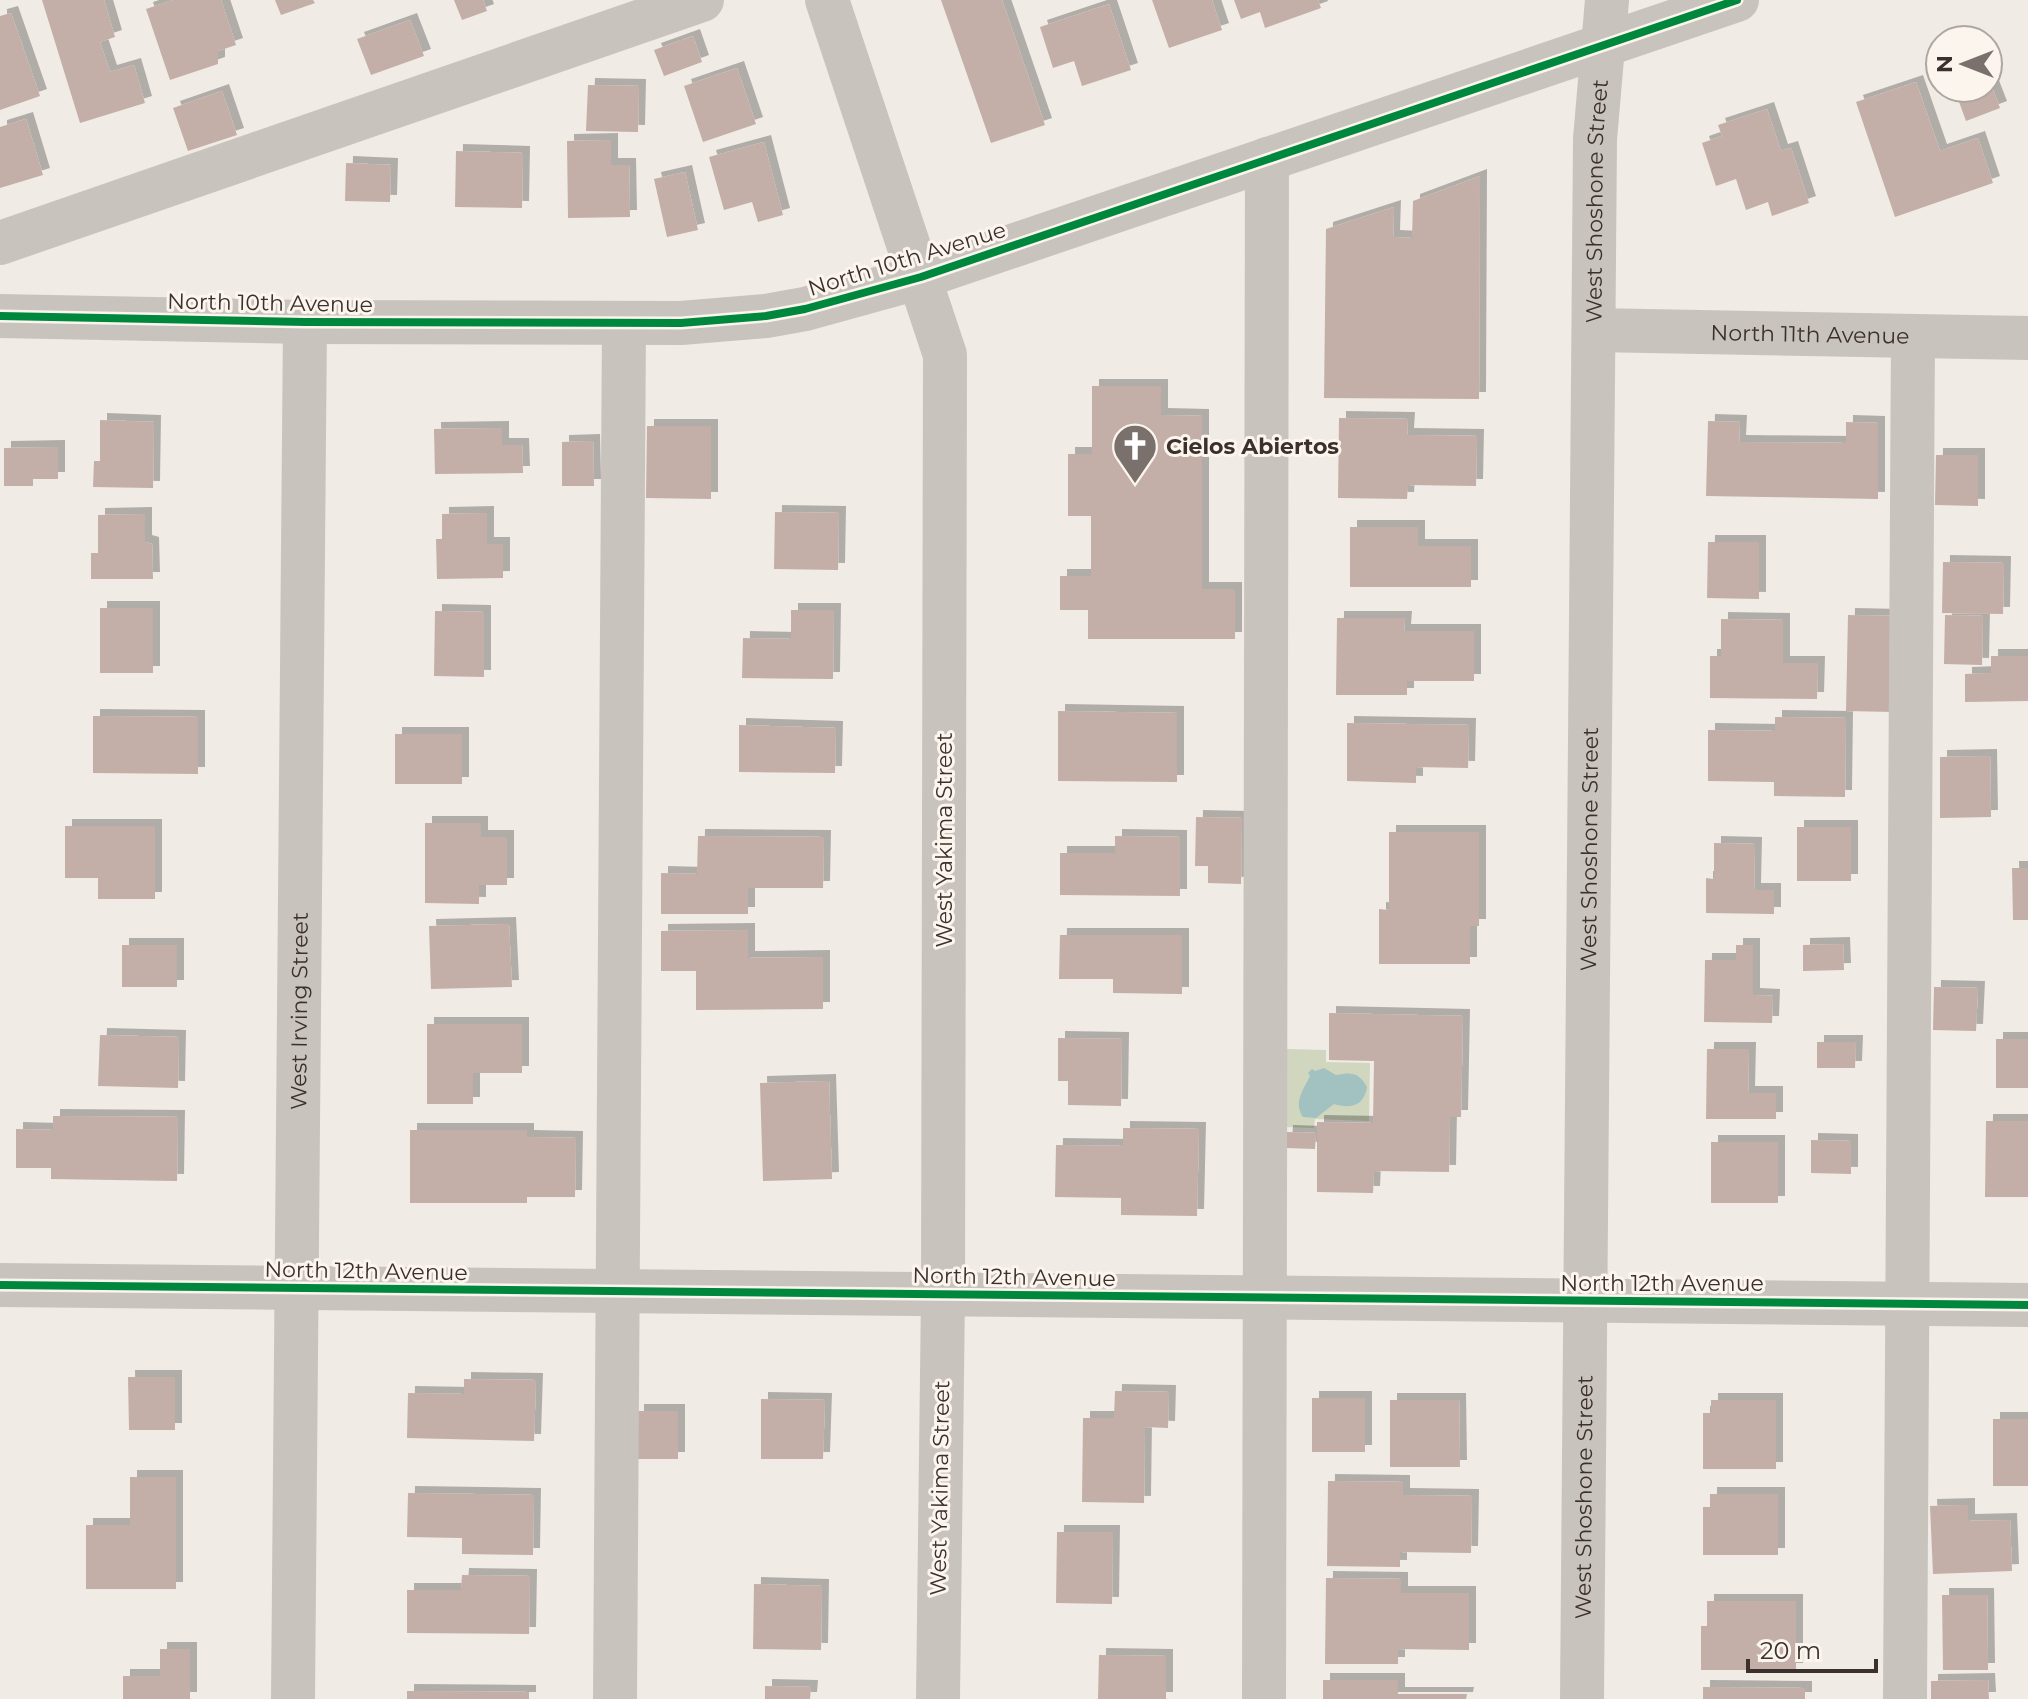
<svg xmlns="http://www.w3.org/2000/svg" width="2028" height="1699" viewBox="0 0 2028 1699" font-family="Montserrat,sans-serif">
<style>
.green{fill:#d1d6bf}
.water{fill:#a1c2c1}
.building{fill:#c3afa7;filter:url(#shadow)}
.lines{fill:none;stroke-linecap:round;stroke-linejoin:round}
.minor{stroke:#c9c3be;stroke-width:44}
.cycleway-casing{stroke:#fbf5ee;stroke-width:13}
.cycleway{stroke:#00873e;stroke-width:8}
.labels{text-anchor:middle;dominant-baseline:central;stroke-width:6;stroke-linejoin:round;paint-order:stroke}
.street-label{font-size:22px;fill:#3b302b;stroke:#fbf5ee}
.poi-label{font-size:22px;font-weight:bold;fill:#3b302b;stroke:#fbf5ee;text-anchor:start}
</style>
<defs>
<filter id="shadow"><feDropShadow dx="7" dy="-7" stdDeviation="0" flood-color="#0004"/></filter>
</defs>
<rect width="100%" height="100%" fill="#f0ebe5"/>
<!-- green -->
<path class="green" d="M1287,1049L1326,1050V1062L1370,1063L1369,1121L1315,1119L1314,1128L1285,1127Z"/>
<!-- water -->
<path class="water" d="M1324,1068L1336,1075C1351,1072 1359,1072 1367,1087C1364,1106 1351,1109 1334,1104L1316,1118L1303,1117C1293,1102 1304,1089 1310,1076L1308,1073L1312,1069L1315,1071Z"/>
<!-- building -->
<path class="building" d="M42,0H104L115,37L100,42L110,72L134,65L145,103L80,123Z
M173,0H221L236,45L218,51V64L170,80L146,9Z
M275,0H313L315,3L281,15Z
M454,0H483L487,11L462,20Z
M941,0H1002L1045,125L991,143Z
M1152,0H1212L1222,30L1169,48Z
M1234,0H1318L1321,8L1265,28L1260,12L1241,19Z
M1109,4L1131,70L1082,86L1074,61L1053,68L1040,27Z
M11,13L40,96L0,110V16Z
M410,20L424,56L371,75L357,39Z
M693,36L702,62L664,76L654,50Z
M737,68L756,124L703,142L684,86Z
M1988,77L2000,108L1966,121L1954,88H1988Z
M1916,82L1940,151L1978,138L1993,183L1895,217L1856,102Z
M588,85L639,86L638,132L586,131Z
M222,91L237,135L188,151L173,108Z
M1767,109L1781,151L1791,148L1809,203L1772,216L1768,202L1746,210L1736,179L1716,186L1702,143L1722,136L1718,125Z
M26,119L43,175L0,188V127Z
M611,140V165H629L630,217L568,218L567,141Z
M764,142L783,215L758,222L752,202L724,210L709,157Z
M456,151L523,153L522,208L455,207Z
M346,163L391,165L390,202L345,201Z
M685,172L698,230L667,237L654,179Z
M1480,176L1479,399L1324,398L1326,229L1394,207L1393,237L1412,238L1413,201Z
M1092,386H1161V415L1202,416V589H1235V639H1088V610H1060V576H1091V516H1068V454H1092Z
M1339,418L1408,419L1407,435L1477,436L1476,486L1408,485L1407,499L1338,498Z
M100,420L154,422L153,488L93,487L94,461H100Z
M1708,421L1740,422L1739,442L1846,443V422L1878,423V499L1706,496Z
M647,426H711V499L646,498Z
M502,428V445H522L523,473L435,474L434,429Z
M593,441L594,486H562V442Z
M58,447V479H33V486H4V448Z
M1936,455H1978V506L1935,505Z
M775,512L839,513L838,570L774,569Z
M487,513V544H503V578L437,579L436,539H442V514Z
M145,514V542L152,544L153,579H91V553H98V515Z
M1350,527H1418V546H1471V587H1350Z
M1708,542H1759V599L1707,598Z
M1943,562L2004,563L2003,614L1942,613Z
M100,608H153V673H100Z
M791,610H834L833,679L742,678L743,638L791,639Z
M435,611L484,612V677L434,676Z
M1848,615L1895,616L1894,712L1846,711Z
M1945,615L1983,616L1982,665L1944,664Z
M1337,618H1405L1404,631H1474V681H1407V695H1336Z
M1721,619L1783,620V663H1818L1817,699L1710,698V656H1721Z
M1991,656H2028V701L1965,702V674L1991,673Z
M1058,711L1177,713V782L1058,781Z
M93,716L198,717V774L93,773Z
M1775,717L1846,718L1845,797L1774,796V782L1708,781V730L1775,731Z
M1347,723L1469,725L1468,768L1416,767V783L1347,781Z
M739,725L836,728L835,773L739,772Z
M395,734H462V784H395Z
M1990,756L1991,817L1940,818V757Z
M1196,817L1242,818L1241,884L1208,883V866H1195Z
M425,823H481V837H507V885H479V904L425,903Z
M65,826H155V899H98V878H65Z
M1797,827H1851V881H1797Z
M1389,832H1479V926H1470V964H1379V909L1389,910Z
M698,836L824,837L823,888H748V914H661V873L697,874Z
M1115,836L1180,837V896L1060,895V853H1115Z
M1714,843L1755,844L1754,890H1774V914L1706,913V878L1714,879Z
M2012,868H2028V920H2013Z
M509,924L512,987L431,989L429,926Z
M748,930V958L823,957V1009L696,1010V971H661V931Z
M1060,935H1182V994L1113,993V979H1059Z
M1843,944L1844,970L1803,971V945Z
M122,945H177V987H122Z
M1736,945H1753V995L1773,996L1772,1023L1704,1022L1705,960H1736Z
M1934,987L1978,988L1976,1031L1933,1030Z
M1329,1013L1463,1016L1461,1117H1450L1449,1172L1374,1171L1373,1193L1317,1192V1122L1373,1123L1374,1061L1329,1060Z
M427,1024H522V1073H473V1104H427Z
M100,1035L179,1037L178,1088L98,1086Z
M1058,1038L1122,1039L1121,1106L1068,1105V1081H1058Z
M1996,1039H2028V1088H1996Z
M1817,1042H1856L1855,1068H1817Z
M1707,1049H1749L1748,1093H1776V1119H1706Z
M829,1081L832,1179L763,1181L760,1083Z
M53,1116L178,1117L177,1181L51,1179V1168H16V1129L53,1130Z
M1986,1121H2028V1197H1985Z
M1123,1128L1199,1129L1197,1216L1121,1215V1198L1055,1197L1056,1145L1123,1146Z
M410,1130H527V1137L576,1138L575,1197H527V1203H410Z
M1286,1132L1316,1133L1315,1149L1285,1148Z
M1811,1140L1851,1141V1174L1811,1173Z
M1711,1142H1778V1203H1711Z
M128,1377H175V1430H129Z
M464,1379L536,1380L534,1441L407,1438L408,1393L464,1394Z
M1115,1391L1169,1392L1168,1428L1145,1427L1144,1503L1082,1502L1083,1418H1114Z
M1312,1398H1365V1452H1312Z
M761,1399L825,1400L823,1459H761Z
M1390,1400H1459L1460,1467H1390Z
M1711,1400H1776V1469H1703V1413H1711Z
M637,1411H678V1459H637Z
M1993,1419H2028V1486H1993Z
M130,1477H176V1589H86V1525H130Z
M1328,1481L1403,1482V1495L1472,1496L1471,1553L1400,1552V1567L1327,1566Z
M408,1493L534,1495L533,1555L462,1554V1538L407,1537Z
M1710,1494H1778V1555H1703V1507H1710Z
M1968,1505V1521L2010,1520L2012,1571L1933,1574L1930,1506Z
M1057,1532H1113L1112,1604L1056,1603Z
M462,1575L530,1576L529,1634L407,1633V1590H461Z
M1326,1578L1401,1579V1593H1469V1650L1398,1649V1664H1325Z
M754,1584L822,1586L821,1650L753,1649Z
M1942,1595H1987L1988,1670H1943Z
M1707,1601H1796V1670H1701V1626H1707Z
M160,1649H190V1699H123V1676H160Z
M1099,1655L1166,1656V1699H1098Z
M1323,1680H1398V1694H1467L1466,1699H1323Z
M1988,1680L1989,1699H1931V1681Z
M765,1686L811,1687L810,1699H765Z
M1703,1687L1805,1688V1699H1703Z
M407,1691L529,1692V1699H407Z"/>
<g class="lines">
<!-- minor -->
<g class="minor">
<path d="M827,0L945,355L943,1294L938,1699"/>
<path d="M0,243L702,0"/>
<path d="M0,316L305,322L681,323L766,316L805,309L921,277L1737,0"/>
<path id="s1" d="M1594,330L2028,338"/>
<path d="M0,1285L2028,1305"/>
<path id="s2" d="M293,1699L305,322"/>
<path d="M615,1699L624,323"/>
<path d="M1264,1699L1267,159"/>
<path id="s3" d="M1582,1699L1595,139L1607,0"/>
<path d="M1905,1699L1913,336"/>
</g>
<!-- cycleway casing -->
<g class="cycleway-casing">
<path id="cycleway" d="M0,316L305,322L681,323L766,316L805,309L921,277L1737,0
M0,1285L2028,1305"/>
</g>
<!-- cycleway -->
<use href="#cycleway" class="cycleway"/>
</g>
<!-- icons -->
<defs>
<g id="church-pin" transform="scale(2.3)"><path d="M0 17L-7.5 6A9.5 9.5 0 1 1 7.5 6Z" fill="#7a716c" stroke="#fbf5ee"/><path d="M-1.2-6h2.4v3.5h3.3v2.4h-3.3V6h-2.4V-.1h-3.3v-2.4h3.3Z" fill="#fff"/></g>
</defs>
<g fill-rule="evenodd">
<use href="#church-pin" x="1135" y="446"/>
</g>
<g class="labels">
<!-- street labels -->
<g class="street-label">
<text stroke="none"><textPath href="#s3" startOffset="1498">West Shoshone Street</textPath></text>
<text transform="translate(907 259) rotate(-17)">North 10th Avenue</text>
<text transform="translate(270 303) rotate(1)">North 10th Avenue</text>
<text stroke="none"><textPath href="#s1" startOffset="216">North 11th Avenue</textPath></text>
<text transform="translate(944 840) rotate(-90)">West Yakima Street</text>
<text stroke="none"><textPath href="#s3" startOffset="850">West Shoshone Street</textPath></text>
<text stroke="none"><textPath href="#s2" startOffset="688">West Irving Street</textPath></text>
<text transform="translate(366 1271) rotate(1)">North 12th Avenue</text>
<text transform="translate(1014 1277) rotate(1)">North 12th Avenue</text>
<text x="1662" y="1283">North 12th Avenue</text>
<text transform="translate(940 1488) rotate(-89)">West Yakima Street</text>
<text stroke="none"><textPath href="#s3" startOffset="202">West Shoshone Street</textPath></text>
</g>
<!-- poi labels -->
<g class="poi-label">
<text x="1166" y="446">Cielos Abiertos</text>
</g>
</g>
<!-- north arrow -->
<g transform="translate(1964 64) rotate(270)"><circle r="38" fill="#fbf5ee" stroke="#aea6a0" stroke-width="2"/>
<path d="M0-6L14 30L0 20L-14 30Z" fill="#7a716c"/>
<text y="-12" font-size="22" font-weight="bold" text-anchor="middle" fill="#3b302b">N</text>
</g>
<!-- scale -->
<path d="M1748 1659v12h128v-12" fill="none" stroke="#3b302b" stroke-width="4"/>
<text x="1760" y="1659" font-size="24" fill="#3b302b" stroke="#fbf5ee" stroke-width="6" paint-order="stroke">20 m</text>
</svg>
